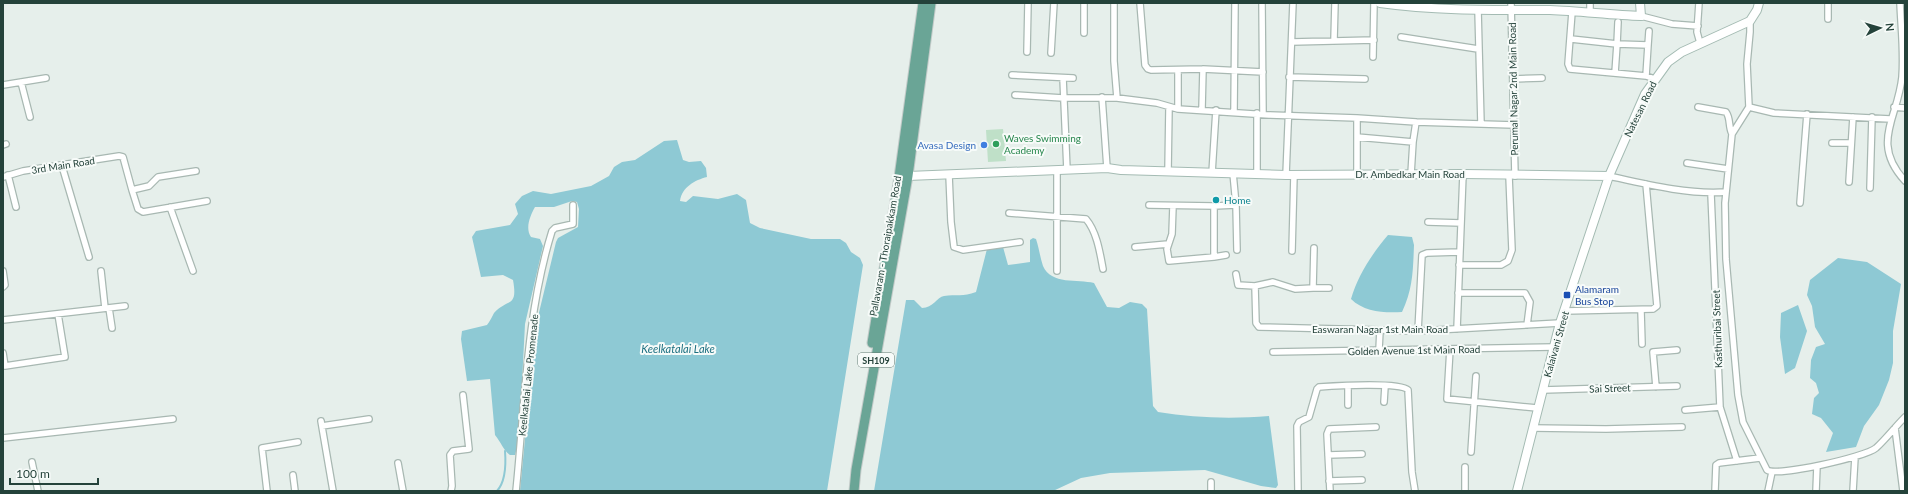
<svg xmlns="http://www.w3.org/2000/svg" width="1908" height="494" viewBox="0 0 1908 494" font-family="Lato,sans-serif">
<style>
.green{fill:#bfe0c8}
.water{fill:#8ec9d4}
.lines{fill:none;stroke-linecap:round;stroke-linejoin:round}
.stream{stroke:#8ec9d4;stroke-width:2}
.street-casing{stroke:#a8b8b2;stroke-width:8}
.secondary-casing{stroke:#a4bbb3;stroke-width:10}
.primary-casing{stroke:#c2cac8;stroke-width:11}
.street{stroke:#fff;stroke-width:5.5}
.secondary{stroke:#fff;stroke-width:8}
.primary{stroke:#6aa596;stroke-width:9}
.leisure-dot{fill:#2e9e5b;stroke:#f7fbf9;stroke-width:1.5}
.shop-dot{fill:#3f7fe0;stroke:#f7fbf9;stroke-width:1.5}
.culture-dot{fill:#0f9aa8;stroke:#f7fbf9;stroke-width:1.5}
.transit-dot{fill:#1a4fb4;stroke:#f7fbf9;stroke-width:1.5}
.labels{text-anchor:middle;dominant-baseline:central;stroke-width:4;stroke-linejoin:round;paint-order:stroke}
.shield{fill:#f7fbf9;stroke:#637a73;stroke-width:1}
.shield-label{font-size:9px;font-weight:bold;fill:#24423a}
.street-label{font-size:10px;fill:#24423a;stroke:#f7fbf9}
.leisure-label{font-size:10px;fill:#27864d;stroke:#f7fbf9;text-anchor:start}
.shop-label{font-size:10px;fill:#366cbe;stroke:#f7fbf9;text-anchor:end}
.culture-label{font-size:10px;fill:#0d838f;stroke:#f7fbf9;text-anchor:start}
.transit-label{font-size:10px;fill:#164399;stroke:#f7fbf9;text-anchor:start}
.water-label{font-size:11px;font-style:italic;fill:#1c6f80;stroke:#f7fbf9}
</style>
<rect width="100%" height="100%" fill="#e6efeb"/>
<!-- green -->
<path class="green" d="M1003,129L1006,161L988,162L986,130Z"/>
<!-- water -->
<path class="water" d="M677,140L683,160L689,162L701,161L706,168L707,177C695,180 682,187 680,201L686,202L693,196L718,199L737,194L746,200L750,223L760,228L811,239H840L846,243L851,252L860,258L863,265L827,491H520L536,325L556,242L558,238L578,227L579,209L577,202L572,201L554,207H535C530,216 525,228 531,237L540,239L543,246L525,324L519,440L515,455H510C503,450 501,442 495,435L490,379L467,381L461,339L462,331L487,325C490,321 492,317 494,313C508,298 518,308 513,280L503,275L481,277L472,237L476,231L510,225L518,214L515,204L522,196L533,191L551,194L591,186L609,176L614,167L622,162L635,160L664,141Z
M1388,235L1412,237L1414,245C1413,270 1413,289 1402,312C1384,313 1364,312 1351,299C1358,275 1372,254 1388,235Z
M1033,238L1036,239C1039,248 1040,257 1043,266C1051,285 1078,279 1094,283L1107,307L1119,308L1130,302L1142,304L1147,309L1153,406L1158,412C1194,418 1232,419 1269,416L1278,485L1276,488L1261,486L1205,470L1110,473L1081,478L1053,491H874L906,300H914L922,308C933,308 937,297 944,296C956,294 963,297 976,292L987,249L1003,247L1008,265L1030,262V240Z
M1838,258L1867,262L1901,284L1893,331V363L1889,380L1879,405L1864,426L1856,447L1826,452L1833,433L1821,418L1812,414L1814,398L1819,393L1816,383L1810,378L1811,360L1816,347L1825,344L1815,327L1812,306L1807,295L1810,280Z
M1798,305L1807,331L1795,368L1785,374L1780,337L1781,313Z"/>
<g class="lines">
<!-- stream -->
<path class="stream" d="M497,491C506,481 506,464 505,451"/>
<!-- street casing -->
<g class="street-casing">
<path id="street" d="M1084,3V33
M1114,3V61L1117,98
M1140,3L1145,65L1148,69L1151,70L1203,69L1202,109
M1262,3L1263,114
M1511,3L1515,176
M1590,3V13
M1699,3L1697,32L1700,43
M1900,3C1901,27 1904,53 1902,77C1898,118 1870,143 1905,181
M1478,10L1481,124
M1572,12L1568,64L1570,69L1646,76L1655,79
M1641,16L1672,24L1698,26
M1828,19V3
M1750,21V32L1747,64L1749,107L1732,134L1725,203L1726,259L1738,395L1743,422L1767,470C1777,477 1865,457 1876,448C1886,439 1895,427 1905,417
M1618,22L1617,44L1648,45L1646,76
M1401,37L1478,49
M1571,39L1617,44L1615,73
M1334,40L1335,3
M1292,42L1374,40
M1648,45L1649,31
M1027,52L1028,3
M1051,53L1054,3
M1373,57L1374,3
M1203,69L1263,72
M1012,75L1073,78
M1289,77L1365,79
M1063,78L1067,170
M1513,79L1542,78
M21,82L30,117
M3,85L46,78
M1015,95L1063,98H1117L1157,103L1178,109L1269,115L1357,118L1416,122L1514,125
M1102,97L1107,168
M1698,107L1726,112C1731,119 1728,126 1732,134
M1749,107L1774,113L1890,119
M1894,107L1905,108
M1178,109V70
M1234,112L1235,3
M1257,113V174
M1357,118V174
M1357,137L1413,142L1411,174
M1413,142L1416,122
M1832,143H1851
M3,145L6,144
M1687,163L1728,169
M62,166L89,257
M1057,171V271
M1168,171L1169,108
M1212,173L1216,110
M8,175L16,207
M949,175L951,222L954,247L963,250L1020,242
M1286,175L1293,3
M1609,176C1645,184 1689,195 1726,192
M3,177L23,171L119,156L123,157L132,190L149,186L158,177L196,171
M1849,182L1853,117
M1870,188L1872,117
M132,190L138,209L143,212L207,201
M1711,194L1720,407L1737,461
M1800,203L1807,114
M1149,205L1214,206L1236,205L1233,173
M1236,205L1237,250
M1173,206L1172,234L1167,249L1169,261L1214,257
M1214,206V257L1226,255
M170,207L193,271
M1009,213L1086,219C1097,232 1100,253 1103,269
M1428,222L1461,223
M1135,247L1168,244
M1292,251L1294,175
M1459,265H1501L1508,261L1512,250L1509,176
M3,271L5,285L3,287
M101,271L105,308
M1236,274L1238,285L1255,286L1256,323L1259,327L1418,331L1560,323
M1255,286L1273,282L1295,289L1313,288L1314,248
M1313,288H1329
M1458,293H1525L1530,302L1527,325
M109,308L112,328
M1565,311L1653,309L1657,306L1646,184
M1641,311L1642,344
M3,320L125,306
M1457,329L1463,174
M1418,331L1422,255L1427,253L1459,252
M1450,349L1447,399L1537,408
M1379,350L1380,330
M1273,352L1554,347
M3,353L5,366H3
M5,366L65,357L58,314
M1656,387L1653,352L1677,350
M1543,390L1677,386
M1384,402L1385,386
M1348,405V386
M1685,410L1720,407
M321,421L333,491
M322,426L369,419
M1533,428L1606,429L1682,427
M1895,428L1903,491
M3,438L173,419
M1471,452L1476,376
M1328,455L1362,454
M32,462L38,491
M398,463L403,491
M293,475L295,491
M1329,481L1362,480
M267,491L262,448L298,442
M451,491L452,486L450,455L453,451L469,449L463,395
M516,491C525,404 526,315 552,231L555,228L573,224V205
M1211,491V482
M1298,491L1297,426L1299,422L1309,417L1317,389L1319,387C1334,386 1400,382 1408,390L1412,472L1415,491
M1330,491L1327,434L1329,429L1376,427
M1465,491V467
M1715,491L1716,465L1719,463L1760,458
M1768,491L1772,472
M1816,491L1817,466
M1853,491L1855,457"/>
</g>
<!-- secondary casing -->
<g class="secondary-casing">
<path id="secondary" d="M1380,3C1437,11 1493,10 1550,10C1580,11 1611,15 1641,16L1640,3
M908,176L1107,168L1121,170L1286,175L1463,174L1609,176
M1517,491L1560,323L1609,176L1645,94L1668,62L1682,52L1750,21L1757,10L1759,3"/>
</g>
<!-- primary casing -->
<g class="primary-casing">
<path id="primary" d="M872,343L899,177L923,3
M854,491L856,470L908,176L931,3"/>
</g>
<!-- street -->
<use href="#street" class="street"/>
<!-- secondary -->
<use href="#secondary" class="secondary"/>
<!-- primary -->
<use href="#primary" class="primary"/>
</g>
<!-- markers -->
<circle class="leisure-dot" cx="996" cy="144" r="4"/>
<circle class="shop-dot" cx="984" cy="145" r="4"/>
<circle class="culture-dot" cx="1216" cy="200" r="4"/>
<rect class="transit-dot" x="1563" y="291" width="8" height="8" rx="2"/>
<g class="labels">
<!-- shield labels -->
<rect class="shield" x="858" y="353" width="36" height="14" rx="3"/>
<g class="shield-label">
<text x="876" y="360">SH109</text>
</g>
<!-- street labels -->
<g class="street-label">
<text transform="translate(1513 89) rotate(-91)">Perumal Nagar 2nd Main Road</text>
<text transform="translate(1640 109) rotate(-64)">Natesan Road</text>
<text transform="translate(63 165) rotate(-9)">3rd Main Road</text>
<text x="1410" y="174">Dr. Ambedkar Main Road</text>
<text transform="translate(885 246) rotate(-80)">Pallavaram - Thoraipakkam Road</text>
<text x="1380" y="329">Easwaran Nagar 1st Main Road</text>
<text transform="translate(1717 329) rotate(-92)">Kasthuribai Street</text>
<text transform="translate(1556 344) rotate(-74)">Kalaivani Street</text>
<text transform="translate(1414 350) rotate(-1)">Golden Avenue 1st Main Road</text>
<text transform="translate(528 375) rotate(-84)">Keelkatalai Lake Promenade</text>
<text transform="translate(1610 388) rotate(-2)">Sai Street</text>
</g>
<!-- leisure labels -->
<g class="leisure-label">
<text x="1004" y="138">Waves Swimming<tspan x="1004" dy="12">Academy</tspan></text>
</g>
<!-- shop labels -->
<g class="shop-label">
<text x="976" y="145">Avasa Design</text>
</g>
<!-- culture labels -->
<g class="culture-label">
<text x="1224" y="200">Home</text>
</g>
<!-- transit labels -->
<g class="transit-label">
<text x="1575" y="289">Alamaram<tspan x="1575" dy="12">Bus Stop</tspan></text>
</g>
<!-- water labels -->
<g class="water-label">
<text x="678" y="348">Keelkatalai Lake</text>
</g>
</g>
<!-- border -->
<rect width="1908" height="494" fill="none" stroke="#24423a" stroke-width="8"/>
<!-- north arrow -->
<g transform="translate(1880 28) rotate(85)" stroke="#f7fbf9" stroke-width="3" paint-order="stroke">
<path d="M0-3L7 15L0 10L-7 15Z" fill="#24423a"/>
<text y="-6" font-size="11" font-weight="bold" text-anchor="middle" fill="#24423a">N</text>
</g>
<!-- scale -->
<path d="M10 478v6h88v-6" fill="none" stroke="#24423a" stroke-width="2"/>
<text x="16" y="478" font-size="12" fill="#24423a" stroke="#f7fbf9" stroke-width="3" paint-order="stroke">100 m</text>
</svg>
